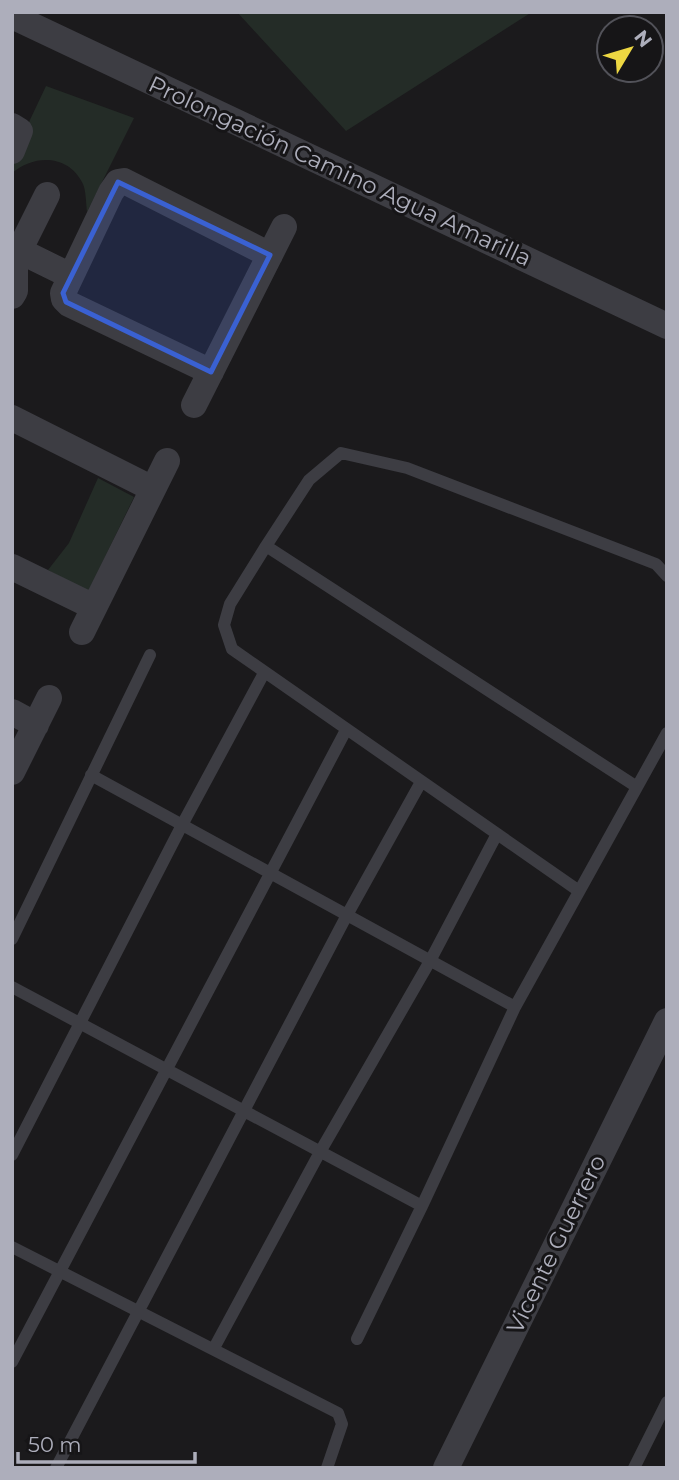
<svg xmlns="http://www.w3.org/2000/svg" width="679" height="1480" viewBox="0 0 679 1480" font-family="Montserrat,sans-serif">
<style>
.green{fill:#242c27}
.lines{fill:none;stroke-linecap:round;stroke-linejoin:round}
.service{stroke:#3d3d43;stroke-width:12}
.minor{stroke:#3d3d43;stroke-width:26}
.marked{fill:#3a61d2;fill-opacity:0.2;stroke:#3a61d2;stroke-width:5;stroke-linejoin:round}
.labels{text-anchor:middle;dominant-baseline:central;stroke-width:6;stroke-linejoin:round;paint-order:stroke}
.street-label{font-size:23px;fill:#adaebb;stroke:#161517}
</style>
<rect width="100%" height="100%" fill="#1b1a1c"/>
<!-- green -->
<path class="green" d="M237,12H532L346,131Z
M46,86L134,118L87,212C86,203 86,191 83,184C69,154 34,154 12,173V158Z
M98,478L134,497L88,592L48,570L69,543Z"/>
<g class="lines">
<!-- service -->
<path class="service" d="M266,546L230,604L224,625L232,649L579,891
M91,775L515,1007
M637,787L266,546L309,480L341,453L407,468L656,564L667,576
M12,939L150,655
M12,987L422,1206
M12,1155L182,825L264,673
M12,1247L338,1413L342,1424L327,1468
M357,1339L422,1206L515,1007L667,733
M214,1348L320,1152L430,961L497,834
M12,1362L346,730
M56,1468L347,915L421,782
M634,1468L667,1402"/>
<!-- minor -->
<path class="minor" d="M12,16L667,326
M12,126L20,131L12,151
M12,247L71,276
M12,265L47,195
M12,296L15,291V263
M211,372L69,304L64,299L63,293L111,192L118,182L124,181L270,255
M194,405L284,227
M12,418L153,489
M12,567L94,607
M82,632L167,461
M12,712L36,725
M12,772L49,698
M446,1468L667,1021"/>
</g>
<!-- marked area -->
<path class="marked" d="M118,182L270,255L211,372L66,302L63,293Z"/>
<g class="labels">
<!-- street labels -->
<g class="street-label">
<text transform="translate(340 171) rotate(25)">Prolongación Camino Agua Amarilla</text>
<text transform="translate(556 1244) rotate(-64)">Vicente Guerrero</text>
</g>
</g>
<!-- border -->
<rect width="679" height="1480" fill="none" stroke="#adaebb" stroke-width="28"/>
<!-- north arrow -->
<g transform="translate(630 49) rotate(52)"><circle r="33" fill="#161517" stroke="#525259" stroke-width="2"/>
<path d="M0-5L12 26L0 18L-12 26Z" fill="#edd742"/>
<text y="-10" font-size="19" font-weight="bold" text-anchor="middle" fill="#adaebb">N</text>
</g>
<!-- scale -->
<path d="M18 1452v10h177v-10" fill="none" stroke="#adaebb" stroke-width="3.5"/>
<text x="28" y="1452" font-size="21" fill="#adaebb" stroke="#161517" stroke-width="5" paint-order="stroke">50 m</text>
</svg>
